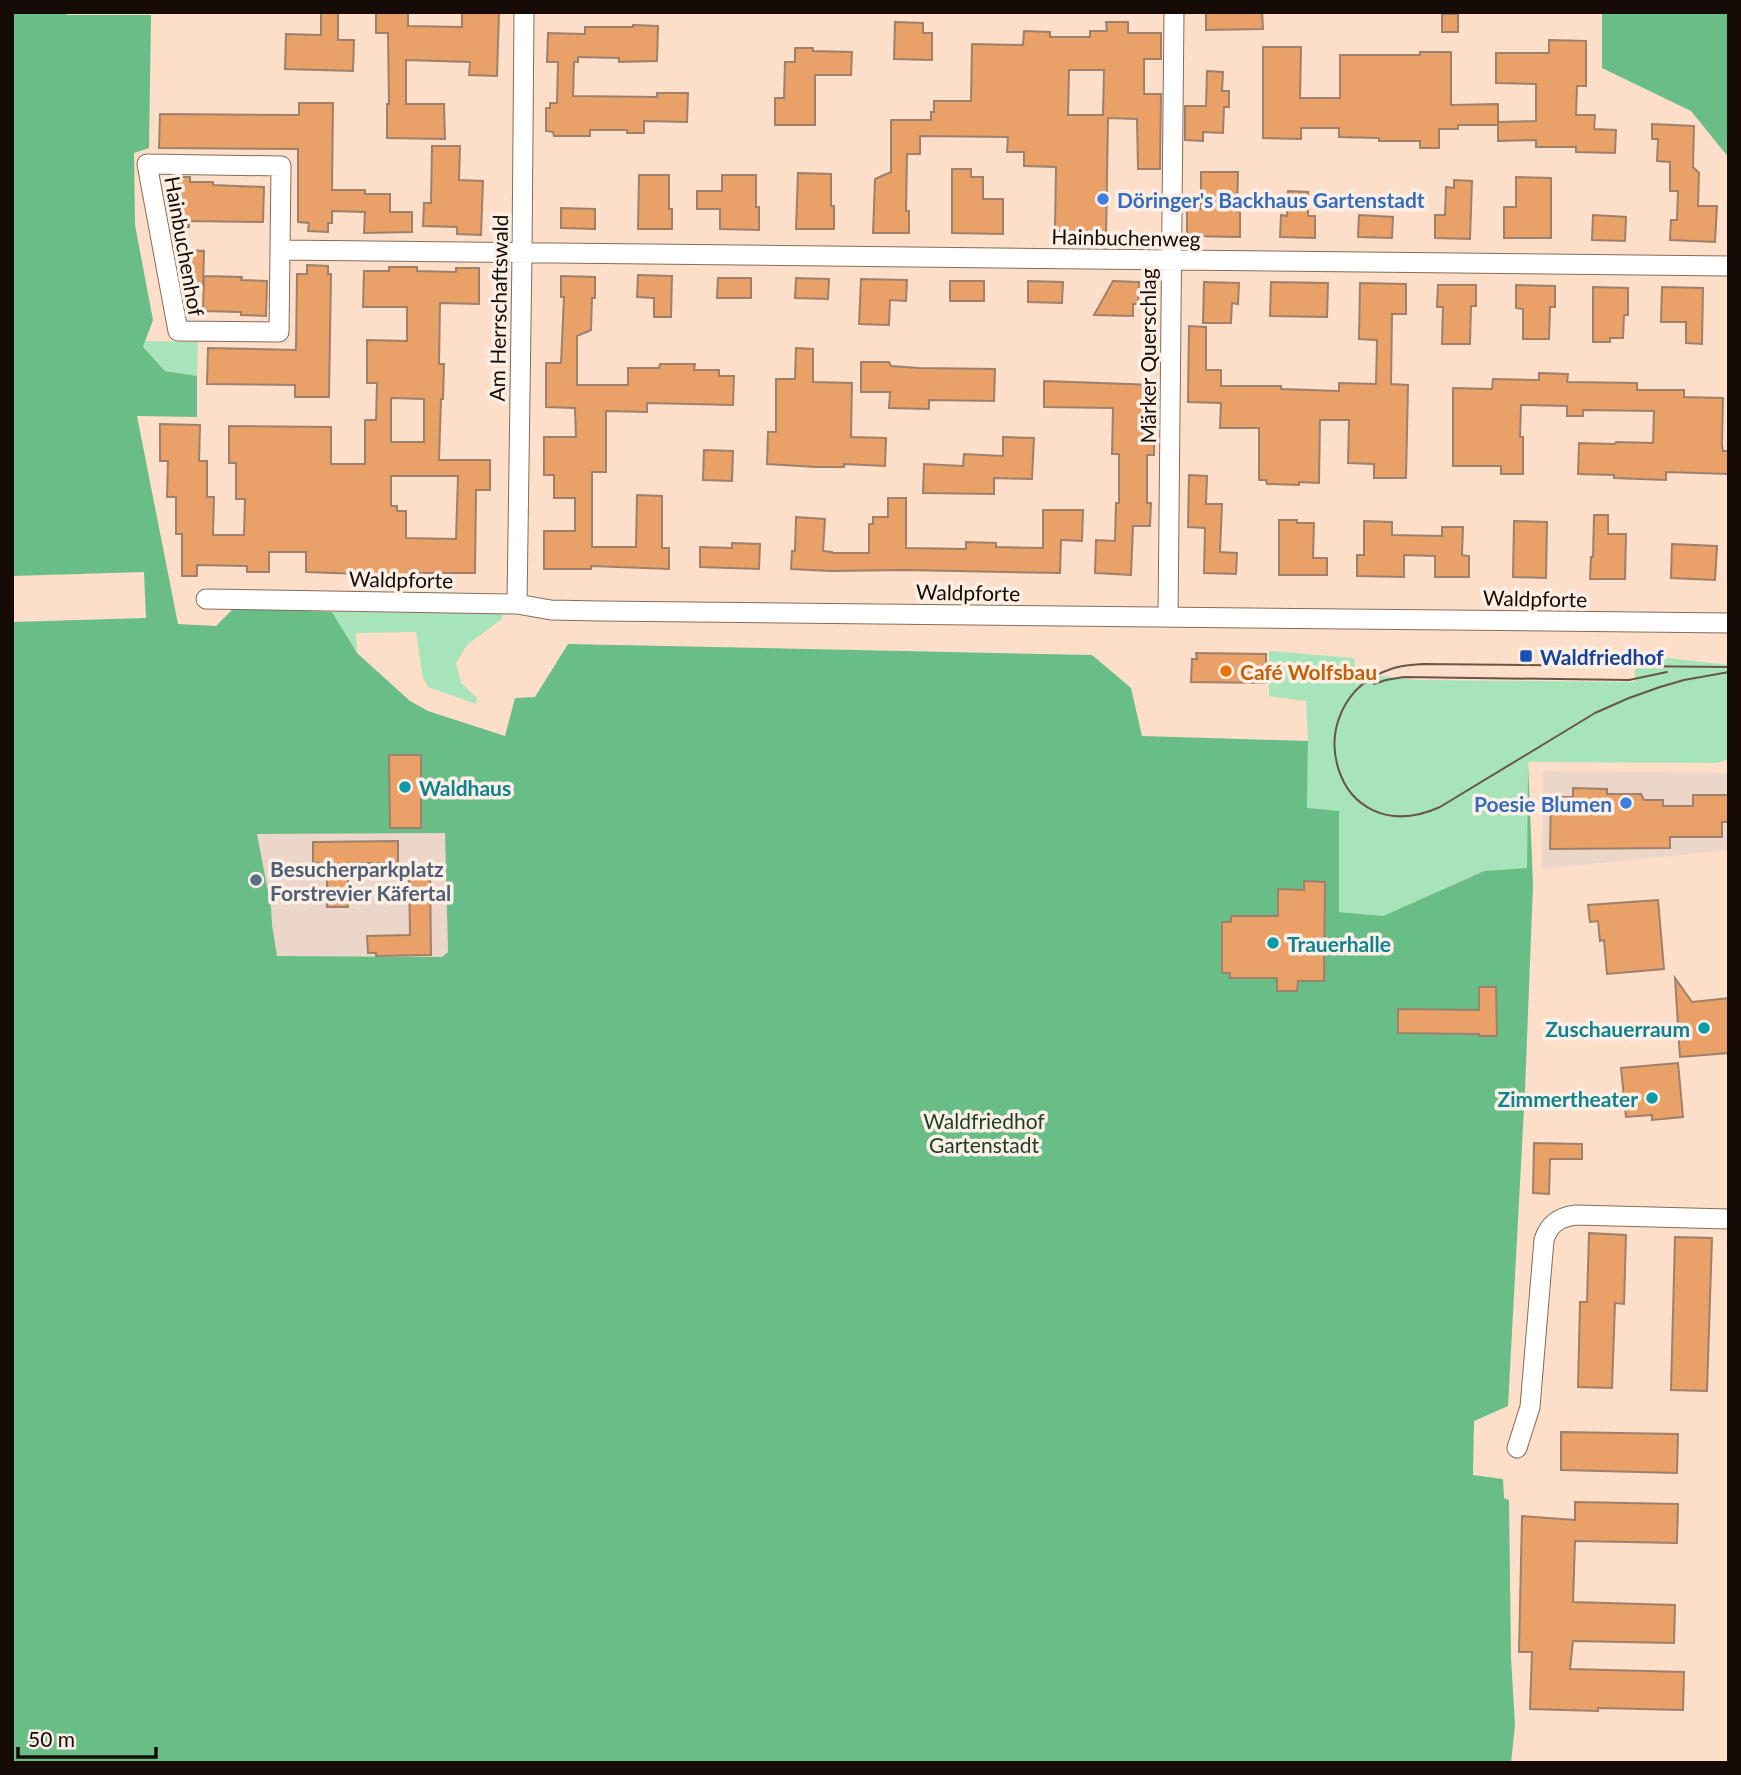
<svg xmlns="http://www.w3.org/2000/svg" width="1741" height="1775" viewBox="0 0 1741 1775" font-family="Lato,sans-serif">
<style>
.commercial{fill:#ecd6c9}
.green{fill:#a7e4ba}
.forest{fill:#69bd87;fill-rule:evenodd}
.building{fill:#eaa168;stroke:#9d816d;stroke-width:2;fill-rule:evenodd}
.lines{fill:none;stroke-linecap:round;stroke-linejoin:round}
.minor-casing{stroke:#876c58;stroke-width:21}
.minor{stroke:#fff;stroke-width:19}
.tram{stroke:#68564a;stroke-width:2}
.shop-dot{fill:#3f7fe0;stroke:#fcefe6;stroke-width:2.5}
.transit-dot{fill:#1a4fb4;stroke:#fcefe6;stroke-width:2.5}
.food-dot{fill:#e8710a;stroke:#fcefe6;stroke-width:2.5}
.culture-dot{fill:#0f9aa8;stroke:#fcefe6;stroke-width:2.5}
.service-dot{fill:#5c6f8a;stroke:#fcefe6;stroke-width:2.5}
.labels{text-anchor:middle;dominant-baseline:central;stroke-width:7;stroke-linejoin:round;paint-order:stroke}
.shop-label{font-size:21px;font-weight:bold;fill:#366cbe;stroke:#fcefe6;text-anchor:start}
.street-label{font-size:21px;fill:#160c05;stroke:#fcefe6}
.transit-label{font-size:21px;font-weight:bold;fill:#164399;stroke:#fcefe6;text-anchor:start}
.food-label{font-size:21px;font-weight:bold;fill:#c56008;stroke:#fcefe6;text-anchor:start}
.culture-label{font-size:21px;font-weight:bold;fill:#0d838f;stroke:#fcefe6;text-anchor:start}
.service-label{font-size:21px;font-weight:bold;fill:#4e5e75;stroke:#fcefe6;text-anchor:start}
.park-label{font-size:21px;fill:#1a3d27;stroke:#fcefe6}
</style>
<rect width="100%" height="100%" fill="#fddec8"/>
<!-- commercial -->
<path class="commercial" d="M1543,771L1729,773V850L1542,869Z
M445,833L448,952L442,957L277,956L272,925L271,907L256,834Z"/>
<!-- green -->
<path class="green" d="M145,341L198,342L197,376L165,371L143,347Z
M332,612L503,613L502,619L467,645L456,663L461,683L477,698L476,704L428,687L423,678L416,632L356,633L357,653Z
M1269,651L1354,658L1355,673L1418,680L1635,682L1634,654L1729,665V759L1717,763L1528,762L1527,868L1483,871L1383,916L1338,912L1339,812L1307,809L1308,741L1306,701L1269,696Z"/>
<!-- forest -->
<path class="forest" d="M12,12H66L67,15H151L149,148L134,153L135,225L153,320L143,347L165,371L197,376V417L137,416L178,624L216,626L234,608L332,612L357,653L410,701L428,711L505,736L515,698L535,697L568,644L1092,655L1131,688L1142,736L1308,741L1307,808L1339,811V912L1383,916L1484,871L1527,868L1528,762L1533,885L1525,1090L1508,1406L1474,1421L1473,1475L1503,1479L1504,1498L1509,1500L1511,1658L1515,1725L1511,1763H12V622L146,618L144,572L12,576ZM445,833L448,952L442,957L277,956L272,925L271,907L257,834Z
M1602,12H1729V158L1691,111L1602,68Z"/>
<!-- building -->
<path class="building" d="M321,12H338V40H354L353,71L285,69L286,34L321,35Z
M376,12H408V26L462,27V12H499L497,76L469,75L470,62L406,60V104H444L445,139L387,138V104H389L388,33H376Z
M1206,12H1262L1263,29L1206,30Z
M1442,14H1458V32H1442Z
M895,22L923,23V33H932V60L894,59Z
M1106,22H1128V33H1161V59H1144V94H1161L1160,169H1138L1137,119L1108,118L1106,239H1083V231H1055L1056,167L1024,166V152H1007L1008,137L920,136V154H907L906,211H909V233H873L875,179L891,172V120H931V112H934V101H971L972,44L1023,45L1024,31L1050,32V37H1090V31H1107ZM1069,70H1104L1103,115H1068Z
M633,25L658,26L657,61L619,62V58L578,57V62H574L573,96L657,97V93H688L687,122L644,121V133H627V130H590V136H554L553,132L546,131V108H550V103H557L558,62H547L548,33L585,34V27H633Z
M1549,40L1586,41V86H1577L1576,115H1595L1594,129L1616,130L1615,153L1576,152V147H1536V140L1498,141V122L1536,121V84L1496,83V53H1549Z
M1263,47H1301L1300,98H1340V55H1420V52H1451V105L1498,104V125H1458V129H1439V148H1420V141H1379V138L1339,137V128H1301V139L1263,138Z
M795,48H813V51L852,52L851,75H815V125H775V98H784L785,62H795Z
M1207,71L1223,72L1222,91H1229V107H1224L1223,133L1203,132V141L1185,140V106H1206Z
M299,103H333L332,190H365V194H390V212H412V232L364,233L365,212L332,211V223H328V232L308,231L309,223L298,222V149L159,148L160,114L299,115Z
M1652,124L1694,126L1693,167L1699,173L1698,206H1717L1715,242L1670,240L1671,220H1677L1678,191H1670V162L1657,161L1658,139H1652Z
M432,146H460L459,180L483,181L481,235L457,234V227L423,226L424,203H431Z
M952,169H971V177H983V199H1003V234L952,233Z
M1201,172H1238L1237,211H1240V237L1187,236V209H1201Z
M798,173L831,174V206H834V229H796Z
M639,175H669V209H672V229H638Z
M722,175H756V207H759V230L720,229V209H697V191H722Z
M174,177H190V182H213V185L264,187L263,222L189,221V227H173Z
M1516,177L1551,178V238H1504V207H1516Z
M1454,180L1472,181L1470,239L1435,238V215H1445L1446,187L1454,188Z
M1288,191L1308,192V216H1315V238L1280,237L1281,215L1287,216Z
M561,208L595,209V229L561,228Z
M1359,215L1393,217L1392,238L1358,237Z
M1593,215L1626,217L1625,241L1592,240Z
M188,250L204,251L203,288H187Z
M307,265L328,266V274H331L329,397H295V385L207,384L208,348L296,350L297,274H307Z
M389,267H417V271L456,272V268H479V304L440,303L439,364H444L443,399H441L439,460H490V490H476L475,573H417V582H361V574L306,572V552H269V572H247V566L197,565V576H182V534H176V497H167L168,461H160V424L200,425L199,461H207V497H214L213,535H244L245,499H236V463H229V426L331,427V464H365V420H376L377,383H367V340L407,341V307H363L364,271H389ZM391,398L424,399V442H391ZM391,476H458L456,539L406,538V511H397V506H391Z
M638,275L672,276L671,317H654V298L637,297Z
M204,276L242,277L241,280L267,281L266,316L241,315V312L203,311Z
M561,276L595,277V298H592L591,330L577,336V385H628V368H659L660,364H695L694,370H719V376H734L733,405L647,403V412L606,411V472H592V547H636L637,495L662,496V548H669V569L591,566V569H544V531H575V498H554V475H544V437H576L575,408L546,407V363H561L564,297H561Z
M718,278H751V298H717Z
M796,278L829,279L828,299L795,298Z
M861,279L907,280L906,301L890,300L889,325L859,324Z
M950,281H984V301H950Z
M1028,281L1063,282L1062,303L1028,302Z
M1113,281L1139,282L1138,304H1133V316L1094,315Z
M1204,282L1239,283L1238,304L1232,303L1231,323H1203Z
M1271,282L1328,283L1327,317L1270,316Z
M1360,283L1406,284V314H1392L1391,384L1408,385L1406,478H1374V464L1348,463L1349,420H1320L1319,483L1299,482V485L1267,484L1266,480H1259V428H1220L1221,403L1188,402L1189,326L1206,327V370H1221V386H1281V389L1339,391V383L1376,384L1377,340L1359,339Z
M1438,285H1476V306H1471L1470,344H1442L1443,307H1437Z
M1516,285L1555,286V307H1550L1549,339H1523V309L1516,308Z
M1593,287L1628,288V315H1624L1623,338H1610V342H1593Z
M1662,287L1703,288L1702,344L1686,343V322H1661Z
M796,348L813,349V382L852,383L851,437L886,438L885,466L844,464V467H816L767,464L768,432H776V379H795Z
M861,362H889L891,366L919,368L995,369L994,401L929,400V409L889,408L890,392H861Z
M1539,373L1568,374L1567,382L1637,383V390H1684V397L1723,398L1722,445L1723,451H1729V474L1666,472V480L1614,478V475L1578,474L1579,443L1615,444L1616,442L1653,443L1654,411L1583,410V416H1567V406L1521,405L1520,437H1523V474H1501V466H1453V388L1492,389L1493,379L1539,380Z
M1044,381L1155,385L1154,455H1147V503H1151L1150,526H1133L1131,575L1095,573L1096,540L1115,541L1116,503H1119V454H1112L1113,408L1044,407Z
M1003,437L1034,438L1032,479L994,478V494L923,493L924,464L963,466L964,454L1003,456Z
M704,450L733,451L732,481L703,480Z
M1189,475L1207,476L1206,504H1222L1220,552L1237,553L1236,574L1204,573L1205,528L1188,527Z
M888,498H906V548L966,549V542L996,543V547L1043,548V510H1083L1082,541L1061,540L1060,573L906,570L831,571L791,569L792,551H795L796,517L825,519L823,551L832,552V553H869V524H873V517H888Z
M1594,515H1608V534H1626L1625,579H1590L1591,557H1593Z
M1279,520H1297V523H1314L1313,558H1327V575H1279Z
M1364,521L1392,522V535L1442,536V527H1463L1462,555L1469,556V577H1435V556L1404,555V577L1357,576V555H1364Z
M1514,521L1547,522L1546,578L1513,577Z
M732,543L760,544L759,569L700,567V547L732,548Z
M1672,544L1717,546L1715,580L1671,578Z
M1196,653L1266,654V683L1191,682L1192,659H1197Z
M389,755H421V828H390Z
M1573,788L1607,789V794H1641L1644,800H1663V806H1693V795H1728V822H1722V837H1670V848L1550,849L1551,797H1573Z
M398,841V863H348V907H327V863H313V842Z
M409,871H430L431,955L376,956V953H368L367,936L410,935Z
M1304,881L1325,882L1324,981H1298L1297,991H1277V978H1230V973H1222V922H1231V916H1278V889L1304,890Z
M1658,900L1664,969L1607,974L1604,940L1600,941L1598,921L1590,922L1588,905Z
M1675,978L1692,1002L1729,998V1053L1680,1057Z
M1479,987H1496L1497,1036H1479V1034L1398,1033V1009L1479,1010Z
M1678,1063L1683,1117L1652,1120V1115L1626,1117L1621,1068Z
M1534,1143L1582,1144V1159H1550L1549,1194L1533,1193Z
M1589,1233L1626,1235L1624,1304L1615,1303L1612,1388L1578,1387L1580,1302H1587Z
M1675,1237L1712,1238L1707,1391L1671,1390Z
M1561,1432L1678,1434L1677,1473L1561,1470Z
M1575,1502L1678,1504L1677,1543L1575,1541L1573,1602L1675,1605L1674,1643L1573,1641L1570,1669L1684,1672L1683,1710L1598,1708V1711L1530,1709L1532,1652H1519L1522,1516L1575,1520Z"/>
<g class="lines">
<!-- minor casing -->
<g class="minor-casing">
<path id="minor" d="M280,250L281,166L147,164L178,331L279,332L280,250L1729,266
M206,599L517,604L551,610L599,611L1729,623
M517,604L522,254L524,12
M1168,617L1174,12
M1517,1448L1530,1407L1544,1240C1549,1224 1559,1217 1576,1215L1729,1219"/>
</g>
<!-- minor -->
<use href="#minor" class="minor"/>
<!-- tram -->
<path class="tram" d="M1729,667L1423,664C1412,665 1401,665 1391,669C1292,702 1333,855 1440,807L1595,713L1629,698L1660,687L1684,680L1729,672
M1374,684L1386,680L1404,677L1629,680L1667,672"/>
</g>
<!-- markers -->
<g class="shop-dot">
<circle cx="1103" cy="199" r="7"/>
<circle cx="1626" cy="803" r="7"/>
</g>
<rect class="transit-dot" x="1519" y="649" width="14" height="14" rx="3.5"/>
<circle class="food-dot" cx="1226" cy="671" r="7"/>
<g class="culture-dot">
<circle cx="405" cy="787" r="7"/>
<circle cx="1273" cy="943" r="7"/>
<circle cx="1704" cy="1028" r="7"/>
<circle cx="1652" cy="1098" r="7"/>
</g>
<circle class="service-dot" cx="256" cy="880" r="7"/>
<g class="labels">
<!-- shop labels -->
<g class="shop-label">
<text x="1117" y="199">Döringer's Backhaus Gartenstadt</text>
<text x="1612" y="803" text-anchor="end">Poesie Blumen</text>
</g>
<!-- street labels -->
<g class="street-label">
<text transform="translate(1126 237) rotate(1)">Hainbuchenweg</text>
<text transform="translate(185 246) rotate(80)">Hainbuchenhof</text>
<text transform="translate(498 308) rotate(-89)">Am Herrschaftswald</text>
<text transform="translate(1147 356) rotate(-90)">Märker Querschlag</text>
<text transform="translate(401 579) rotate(1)">Waldpforte</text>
<text transform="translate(968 592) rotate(1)">Waldpforte</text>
<text transform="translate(1535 598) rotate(1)">Waldpforte</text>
</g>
<!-- transit labels -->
<g class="transit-label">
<text x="1540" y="656">Waldfriedhof</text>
</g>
<!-- food labels -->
<g class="food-label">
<text x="1240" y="671">Café Wolfsbau</text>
</g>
<!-- culture labels -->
<g class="culture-label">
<text x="419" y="787">Waldhaus</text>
<text x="1287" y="943">Trauerhalle</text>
<text x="1690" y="1028" text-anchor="end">Zuschauerraum</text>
<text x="1638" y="1098" text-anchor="end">Zimmertheater</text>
</g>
<!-- service labels -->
<g class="service-label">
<text x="270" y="868">Besucherparkplatz<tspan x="270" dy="24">Forstrevier Käfertal</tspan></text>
</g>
<!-- park labels -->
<g class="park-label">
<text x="984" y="1120">Waldfriedhof<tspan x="984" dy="24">Gartenstadt</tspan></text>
</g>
</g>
<!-- border -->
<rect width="1741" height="1775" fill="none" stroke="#160c05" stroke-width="28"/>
<!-- scale -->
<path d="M18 1747v10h138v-10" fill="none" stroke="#160c05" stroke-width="3.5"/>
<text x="28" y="1747" font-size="21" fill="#160c05" stroke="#fcefe6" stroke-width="5" paint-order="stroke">50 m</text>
</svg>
